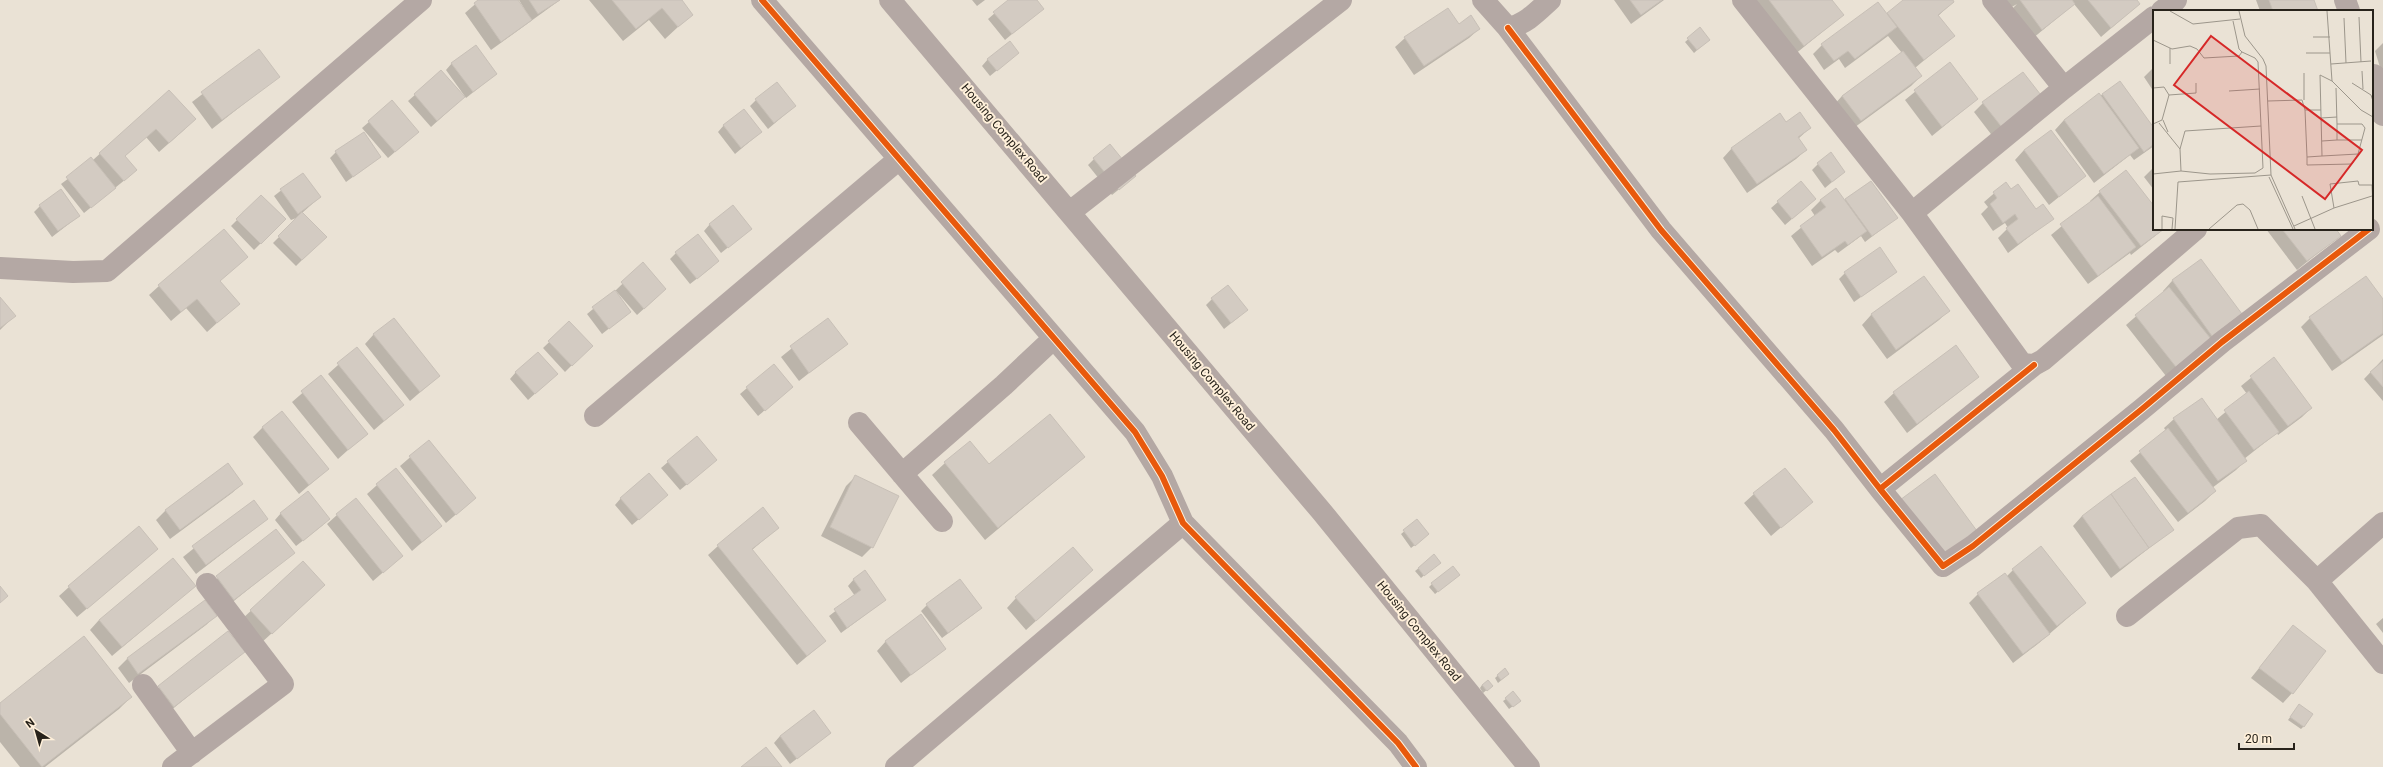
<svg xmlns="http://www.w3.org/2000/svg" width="2383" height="767" viewBox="0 0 2383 767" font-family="Roboto,sans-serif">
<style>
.shadow{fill:#0003}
.building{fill:#d3cbc2;stroke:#c8c0b7}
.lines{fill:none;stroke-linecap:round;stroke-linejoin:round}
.minor{stroke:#b4a8a4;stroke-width:22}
.cycleway-casing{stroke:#fff0da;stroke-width:8}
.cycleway{stroke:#e8590c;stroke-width:6}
.labels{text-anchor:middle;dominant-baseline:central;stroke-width:4;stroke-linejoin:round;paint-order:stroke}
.street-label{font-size:12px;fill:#28231b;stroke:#fff0da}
.inset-road{fill:none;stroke:#9c968b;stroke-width:1}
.view{fill:#d62828;fill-opacity:0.15;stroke:#d62828;stroke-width:2}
.inset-edge{fill:none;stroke:#28231b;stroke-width:2}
</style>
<rect width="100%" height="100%" fill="#eae2d5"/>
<!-- shadow -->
<path class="shadow" d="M480,0H516L524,10H525L519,0H560L491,50L465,13Z
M589,0H680L692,14L665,39L649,20L623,41Z
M972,0H985L977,6Z
M1010,0H1035L1042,9L1005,40L988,19Z
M1614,0H1664L1631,24Z
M1752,0H1831L1843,15L1794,55Z
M1905,0H1952L1953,2L1938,16L1953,36L1915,68L1921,76L1911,86L1851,130L1833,106L1842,96L1902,53L1888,36L1845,68L1839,59L1824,70L1813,54L1822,45L1887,14Z
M2004,0H2136L2139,4L2101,37L2074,4L2032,39L2010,11L2017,4L2010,8Z
M2256,0H2313L2317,11H2260Z
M1459,25L1479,29L1469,38L1414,75L1395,47L1405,38Z
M1700,29L1706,42L1694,53L1685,42Z
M2383,43V77L2375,51Z
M259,51L278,77L212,129L192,102Z
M1018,53L990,76L982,66L988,59Z
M452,63L496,74L466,98L446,70Z
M1950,63L1977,99L1932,136L1905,100Z
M2154,67V92L2144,77Z
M441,72L464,97L431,127L408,101Z
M169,91L185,129L159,152L146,137L124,157L126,179L84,213L61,184L93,160Z
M2103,94L2154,130V146L2134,160L2130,155L2094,183L2055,130L2064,120Z
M2042,99L1994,138L1974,112L1983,103Z
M756,100L795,106L768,129L750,106Z
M392,102L411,138L388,158L362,128Z
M1786,123L1810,128L1798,139L1806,150L1796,159L1747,193L1723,158L1732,148Z
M724,125L761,132L735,154L718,132Z
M2024,150L2085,176L2049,205L2015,160Z
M336,152L380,157L346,182L330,158Z
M1094,159L1128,182L1112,195L1088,165Z
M1818,164L1844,172L1825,188L1812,170Z
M2154,167V190L2144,177Z
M302,174L320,197L302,213L325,237L296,266L273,243L299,217L291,220L274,196Z
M1801,182L1808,205L1785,225L1771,208Z
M1870,182L1896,218L1865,242L1861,236L1838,253L1835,250L1812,266L1791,236L1815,216L1811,210L1821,200L1844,201Z
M2006,183L2011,190L2036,210L2052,219L2008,253L1998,238L2008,228L2005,223L1993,231L1981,214L1988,207L1984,202Z
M2100,192L2154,208V229H2164L2131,255L2130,253L2088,284L2051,235L2091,202L2090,201Z
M261,196L285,219L254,250L231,226Z
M40,206L79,216L52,237L34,212Z
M710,224L751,229L721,253L704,231Z
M2266,229H2335L2340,235L2297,270Z
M676,253L712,267L690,284L670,259Z
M2201,260L2241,314L2166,376L2126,325L2164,292L2163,291L2172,281Z
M643,264L659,295L637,315L616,291L615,292L630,312L602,334L587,314L616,290Z
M1896,272L1854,302L1839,279L1845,273Z
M1924,277L1948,311L1939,320L1887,359L1862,325L1871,315Z
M219,282L238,304L207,332L186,308L171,321L149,295L159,286Z
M0,298L14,316L0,330Z
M1212,299L1240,316L1224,329L1206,305Z
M2383,301V335L2332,371L2301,327L2310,318Z
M828,319L846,344L799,381L781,357Z
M569,323L591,346L565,372L543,348Z
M374,334L439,376L410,401L365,344Z
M357,348L403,405L374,430L328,374Z
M2274,359L2311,408L2302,417L2278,435L2277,433L2244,459L2245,461L2236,470L2212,488L2215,491L2205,501L2178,522L2130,461L2166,431L2164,428L2174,419L2216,420L2247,394L2241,386Z
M2383,359V401L2364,379Z
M774,365L792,387L758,416L740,394Z
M516,372L550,380L528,400L510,379Z
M321,377L366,434L338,459L292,402Z
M1978,377L1907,433L1884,402L1894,393Z
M263,427L328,469L299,494L253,437Z
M697,437L709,466L680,490L661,468Z
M429,441L475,498L446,523L400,466Z
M1084,457L985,540L932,475L945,463L989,466Z
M395,469L441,526L412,551L367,494Z
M856,476L872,547L862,557L821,536L846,486Z
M242,484L232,493L170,539L156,520L166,510Z
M1754,494L1811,502L1771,536L1744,503Z
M621,498L660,501L632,525L615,505Z
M253,501L267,519L196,574L183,557Z
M281,513L323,525L296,546L275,520Z
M337,515L402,556L373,581L327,524Z
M2082,516L2172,530L2111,578L2073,526Z
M1417,521L1425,537L1411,548L1401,534Z
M778,528L752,550L825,641L797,665L708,555L718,546Z
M276,531L293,553L224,609L207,587Z
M157,549L77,617L59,596L69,587Z
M1434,556L1436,565L1421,578L1415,571Z
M303,562L314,595L261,643L241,620Z
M1092,570L1026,630L1007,608L1016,598Z
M2013,570L2085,603L2039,643L2013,663L1969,603L1978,594L2006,577Z
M1456,577L1435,594L1429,587L1432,584Z
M854,579L885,600L841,633L829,616L855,596L848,586Z
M194,586L112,656L90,630L99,620Z
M205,601L215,616L206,625L129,683L118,668L127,659Z
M927,605L974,614L942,638L921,611Z
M2383,618V633L2376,624Z
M2293,626L2292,693L2283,703L2251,678Z
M228,632L243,651L164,716L149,696Z
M886,641L945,648L901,683L877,651Z
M1504,670L1505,677L1498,683L1495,678Z
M1482,685L1489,688L1483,693L1480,688Z
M131,697L119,709L45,767H20L0,742V704Z
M1506,699L1517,703L1509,709L1503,701Z
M2299,705L2304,726L2301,729L2288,720Z
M830,733L790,764L774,743L780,736Z"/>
<!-- building -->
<path class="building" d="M478,0H518L532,20L501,42L474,3Z
M529,0H560L538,14Z
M612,0H682L693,15L678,27L662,8L636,29Z
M1008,0H1037L1044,9L1012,34L993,12Z
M1630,0H1662L1641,15Z
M1769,0H1832L1844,15L1804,46Z
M1903,0H1953L1954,2L1938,15L1955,36L1924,60L1887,13Z
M2020,0H2072L2075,4L2042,30Z
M2088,0H2137L2140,4L2111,28Z
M2269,0H2314L2318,11H2273Z
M1878,2L1897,27L1855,59L1848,51L1834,61L1821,44Z
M1448,8L1459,24L1471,15L1480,29L1424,66L1404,37Z
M1700,27L1710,40L1697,50L1687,38Z
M1010,41L1019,53L997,71L987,59Z
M476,45L497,74L473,92L451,63Z
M259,49L280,77L222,120L201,92Z
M1903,51L1922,76L1861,121L1842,96Z
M1950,62L1978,99L1942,127L1914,90Z
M441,70L465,97L437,121L414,94Z
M2023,72L2044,99L2004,130L1982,102Z
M2120,81L2154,128V144L2144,152L2102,94Z
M777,82L796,106L774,123L755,99Z
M169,90L196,119L169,143L156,129L125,156L137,170L124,181L99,153Z
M2099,93L2139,148L2104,174L2064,120Z
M392,100L419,132L395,152L368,121Z
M744,109L762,132L741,148L723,125Z
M1800,112L1811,128L1798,137L1807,150L1757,184L1731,148L1780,113L1786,122Z
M2051,130L2086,176L2059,197L2024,150Z
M364,132L381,157L353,177L335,151Z
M1110,144L1136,176L1119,190L1093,158Z
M1831,152L1845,172L1832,182L1817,163Z
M91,157L116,188L91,208L66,177Z
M2126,170L2154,206V229H2164L2141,246L2099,191Z
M303,173L321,197L298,214L280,189Z
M1801,181L1816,199L1792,219L1777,201Z
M1871,181L1898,218L1872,236L1845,199Z
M2006,182L2011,189L2018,184L2036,209L2043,204L2054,219L2018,244L2006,228L2018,219L2015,214L2003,223L1990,204L1997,198L1993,192Z
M1836,188L1867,231L1848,245L1845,241L1822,257L1800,226L1826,207L1820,200Z
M61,189L80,216L58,231L39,205Z
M261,195L286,219L261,244L236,219Z
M2098,196L2136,247L2098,276L2060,224Z
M733,205L752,229L728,248L709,224Z
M302,212L327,237L302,260L278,236Z
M224,229L248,257L220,281L240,304L217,323L197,299L181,312L158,285Z
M2282,229H2336L2341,236L2307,261Z
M698,234L719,261L697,279L675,252Z
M1880,247L1897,272L1861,297L1844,272Z
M2201,259L2242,314L2212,336L2172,280Z
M643,262L666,289L644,309L621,282Z
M1924,276L1950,311L1896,350L1871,314Z
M2366,276L2383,299V333L2342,362L2309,317Z
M1228,285L1248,310L1231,323L1211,298Z
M2169,287L2211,339L2176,367L2135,315Z
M615,290L631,312L609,329L592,307Z
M0,297L16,316L0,328Z
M394,318L440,376L420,392L373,334Z
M828,318L848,344L809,373L790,346Z
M569,321L593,346L572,366L548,341Z
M1956,345L1979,377L1917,424L1893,392Z
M357,347L404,405L384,421L337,363Z
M538,352L558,374L535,394L515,372Z
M2274,357L2312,408L2288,426L2250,376Z
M2383,361V387L2370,372Z
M774,364L793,387L765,411L746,387Z
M321,375L368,434L348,450L301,391Z
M2249,391L2279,432L2254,450L2224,410Z
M2202,398L2247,461L2218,481L2173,418Z
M282,411L329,469L309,485L262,427Z
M1050,414L1085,457L998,528L944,462L970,441L989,464Z
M2168,428L2216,491L2188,513L2139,451Z
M697,436L717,460L687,485L667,461Z
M429,440L476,498L456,515L409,456Z
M228,463L243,484L180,530L165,510Z
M396,468L442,526L422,542L376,484Z
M1785,468L1813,502L1781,528L1753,493Z
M649,473L668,495L639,520L620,498Z
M1935,474L1980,535L1945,560L1900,500Z
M855,475L899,496L873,548L830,527Z
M2135,477L2174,530L2149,548L2111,494Z
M308,491L330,519L303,541L280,513Z
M2111,494L2149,548L2120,569L2082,516Z
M356,498L403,556L383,573L336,514Z
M254,500L268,519L206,565L192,546Z
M763,507L779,528L752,549L826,641L807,656L717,545Z
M1417,519L1429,534L1415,546L1403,530Z
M139,526L158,549L87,609L68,586Z
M276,529L295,553L234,600L216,576Z
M2041,546L2086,603L2057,626L2012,569Z
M1073,547L1093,570L1036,621L1015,597Z
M1434,554L1441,563L1424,576L1418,568Z
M173,558L196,586L122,647L99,620Z
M303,561L325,585L272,634L250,610Z
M1453,566L1460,575L1438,592L1431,583Z
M865,570L886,600L847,628L834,609L861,590L853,579Z
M2005,573L2050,634L2023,654L1977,593Z
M960,579L982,608L948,633L926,604Z
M0,586L8,596L0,603Z
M205,600L217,616L138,674L127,658Z
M921,614L946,649L911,675L885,641Z
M2293,625L2326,651L2293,694L2259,668Z
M228,631L245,652L174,707L158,686Z
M84,636L132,697L42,767L0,714V703Z
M1505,668L1509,674L1501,680L1497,675Z
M1488,680L1493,686L1487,691L1482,685Z
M1513,691L1521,701L1513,707L1505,698Z
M2299,704L2313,714L2304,727L2290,717Z
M814,710L831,733L797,759L780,736Z
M766,747L782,767H741Z"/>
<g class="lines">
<!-- minor -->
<path class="minor" d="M762,0L1135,432L1162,476L1183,523L1398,743L1416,767
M890,0L1322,512L1529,767
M1483,0L1508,28C1526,24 1537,12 1550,0
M1743,0L1912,213L2022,364L2034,365L2043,360L2196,229
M2345,0L2349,11
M2162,11L2176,0
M1508,28L1661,230L1834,430L1880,489
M2374,75L2383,115
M2064,88L2154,17
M1070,212L1341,0
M1912,213L2064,88L1993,0
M0,268L73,272L107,271L421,0
M2034,365L1880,489L1943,566L1973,546L2142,409L2222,342L2369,229
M595,416L899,159
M859,423L942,521
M902,474L1004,385L1054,338
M2383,523L2317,581L2383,663
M2127,616L2238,528L2261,525L2317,581
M143,685L192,753
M173,767L283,684L207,584
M896,767L1183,523"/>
<!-- cycleway casing -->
<g class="cycleway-casing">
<path id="cycleway" d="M762,0L1135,432L1162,476L1183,523L1398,743L1416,767
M1508,28L1661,230L1834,430L1880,489
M2034,365L1880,489L1943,566L1973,546L2142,409L2222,342L2369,229"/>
</g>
<!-- cycleway -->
<use href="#cycleway" class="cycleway"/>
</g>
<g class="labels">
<!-- street labels -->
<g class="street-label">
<text transform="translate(1004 133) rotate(50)">Housing Complex Road</text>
<text transform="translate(1212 381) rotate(50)">Housing Complex Road</text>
<text transform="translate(1419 631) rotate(51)">Housing Complex Road</text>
</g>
</g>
<!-- overview -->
<g transform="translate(2153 10)">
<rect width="220" height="220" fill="#eae2d5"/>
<path class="inset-road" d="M17,1L40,14L87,9M174,1L179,71L208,100L220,107M206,7L208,52M191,8L193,53M160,27H177M0,30L19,39L37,36L44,39L51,48L86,46L89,42M17,38V54M153,43H177M178,54L218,51M209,61L210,79M151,63V90M179,71L167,65L169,146L205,144L212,118L209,114H184L183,78M199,73L218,85L220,91M0,78L11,77L16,85L9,110L0,114M76,81L107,79M16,85L43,83V73M115,91L149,90L152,100H168M152,100L154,147M168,108L184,107M10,110L15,122M6,113L27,139M184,130H209M169,131L184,130V114M169,146L154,147V155L199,154L205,144M28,161L27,139L32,121L108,116M0,164L28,161L57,164L102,163L110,158L105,52L102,48L89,42L86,39L80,11M118,165L142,219M116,167L140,219M219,175L220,196M149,186L162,219M181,198L177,174L205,171L206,175H220M141,216L181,198L219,186M9,219V206L20,208L19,219M22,219L25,172L118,165L113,56L110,49L92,26L86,1M56,219L84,195L90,194L97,200L105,219"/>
<path class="view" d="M58,26L209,140L172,189L21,75Z"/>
<rect width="220" height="220" class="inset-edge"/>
</g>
<!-- north arrow -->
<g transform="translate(36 731) rotate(323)" stroke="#fff0da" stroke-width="3" paint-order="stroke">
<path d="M0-3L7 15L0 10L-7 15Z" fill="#28231b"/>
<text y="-6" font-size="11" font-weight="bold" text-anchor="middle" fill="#28231b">N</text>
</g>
<!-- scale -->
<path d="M2239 743v6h55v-6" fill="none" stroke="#28231b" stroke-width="2"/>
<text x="2245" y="743" font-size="12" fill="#28231b" stroke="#fff0da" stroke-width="3" paint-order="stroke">20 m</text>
</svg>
